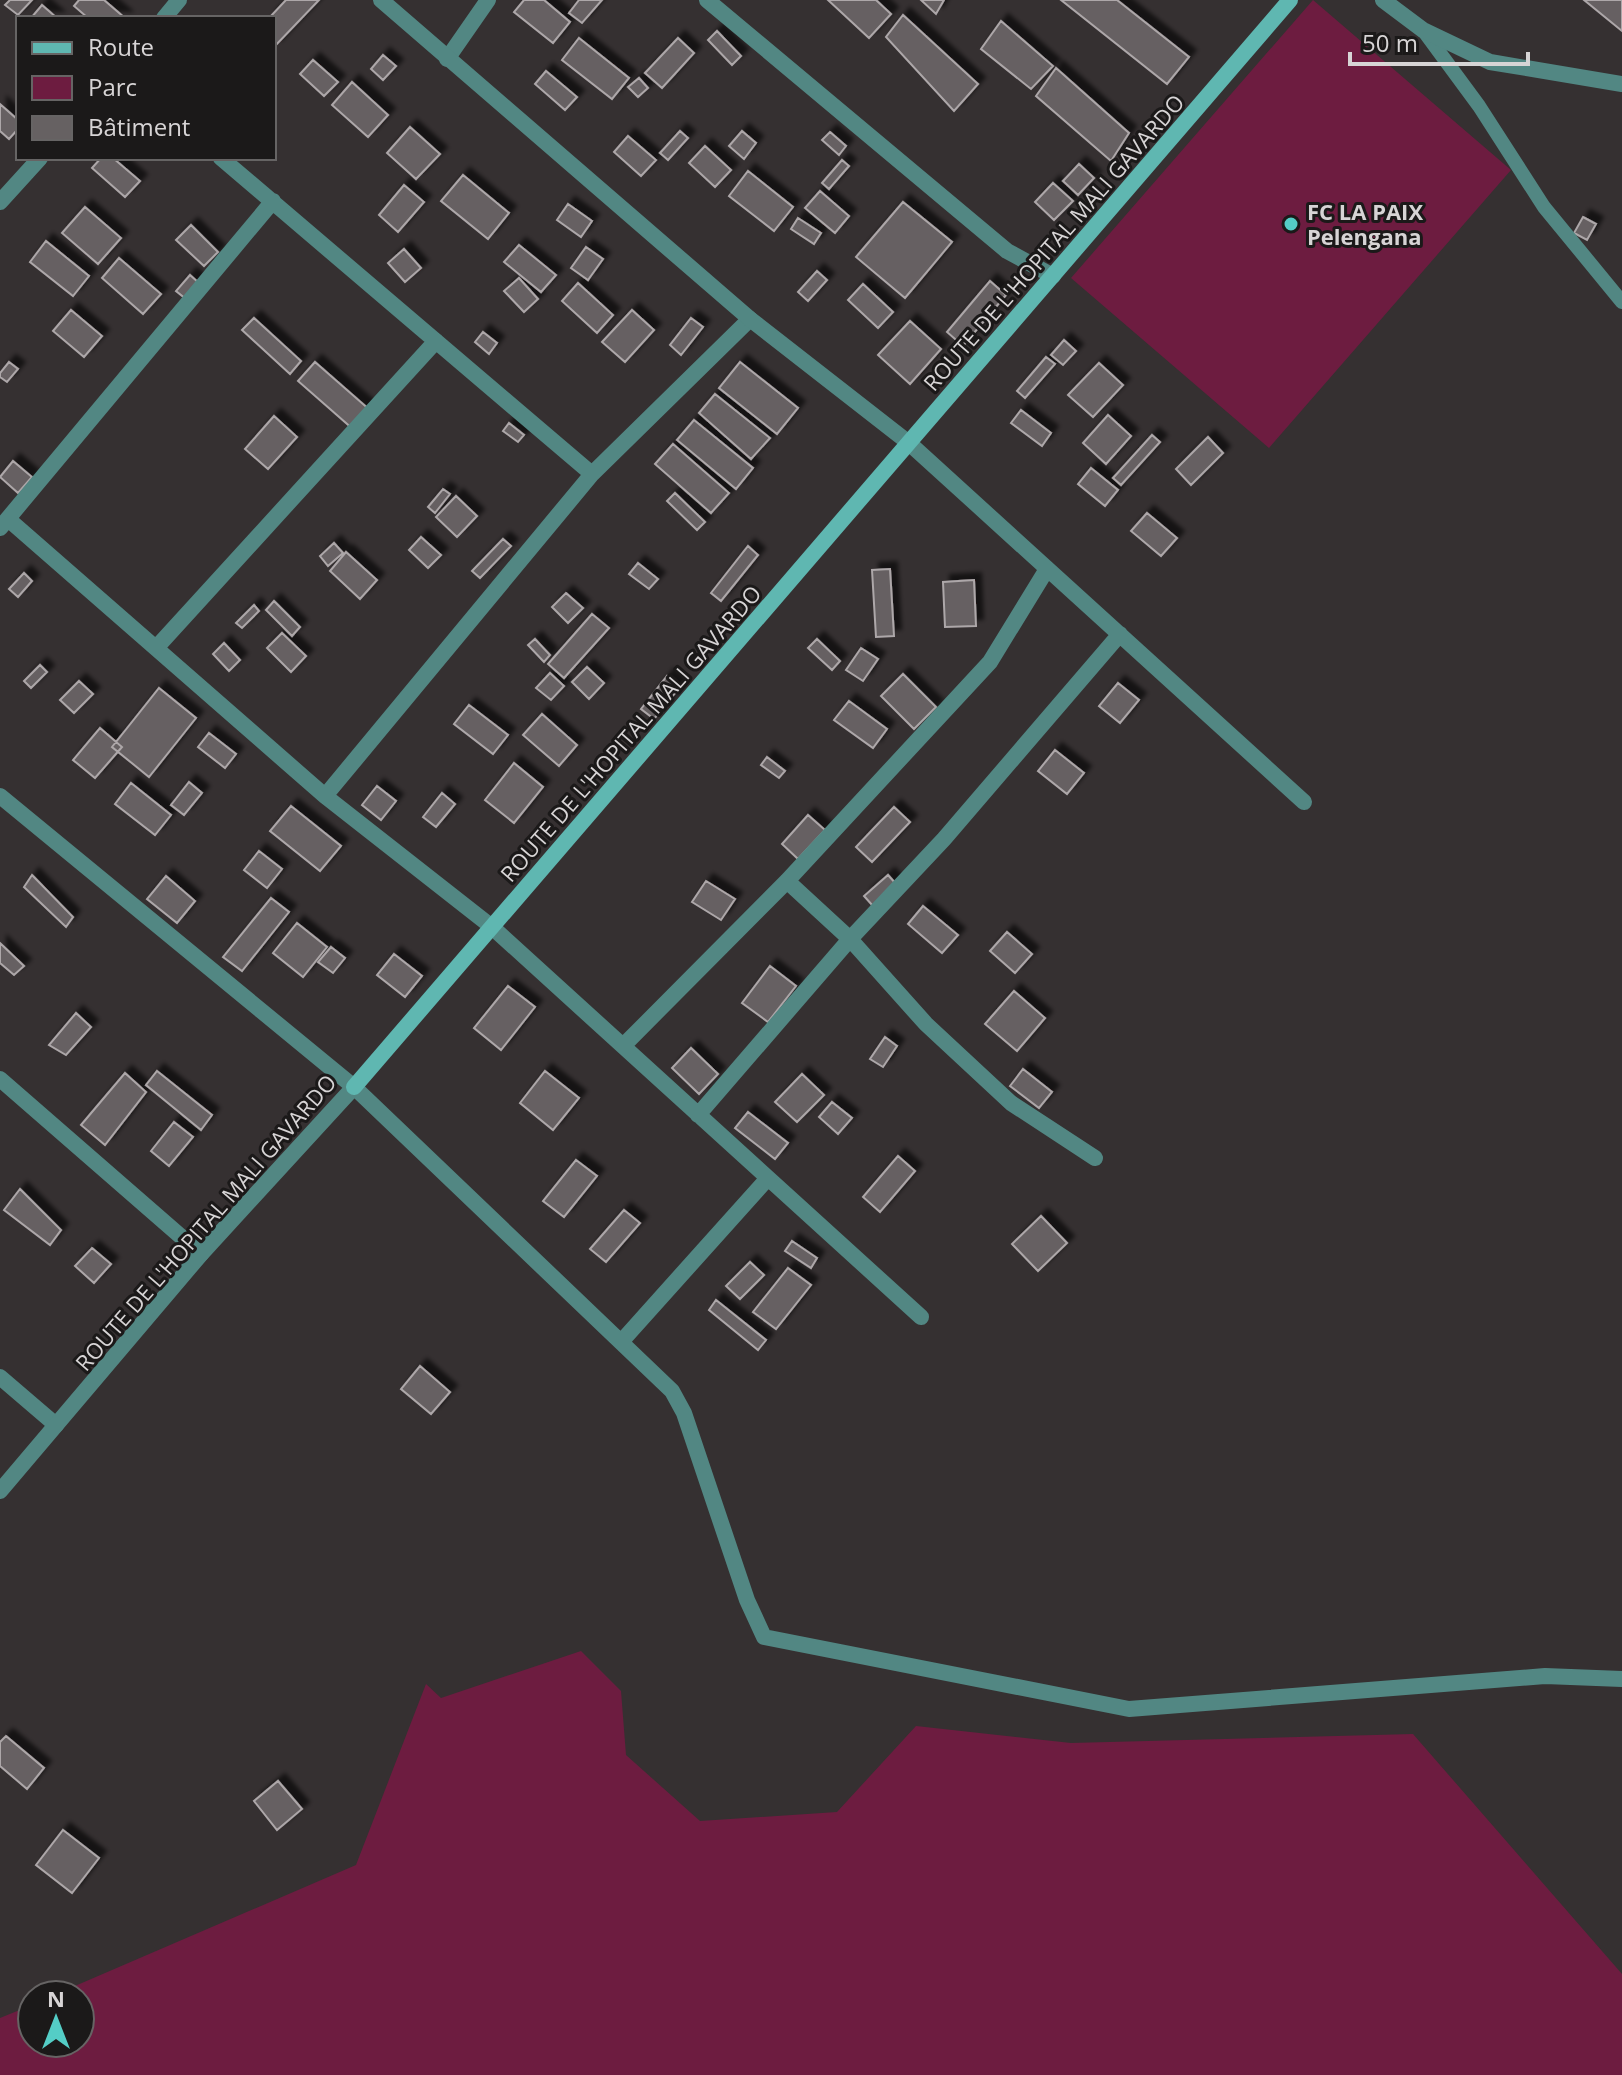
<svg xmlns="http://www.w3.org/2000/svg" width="1622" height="2075" viewBox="0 0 1622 2075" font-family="'Open Sans',sans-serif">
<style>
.green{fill:#6d1c40}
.building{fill:#666162;stroke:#ada7a9;stroke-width:2;filter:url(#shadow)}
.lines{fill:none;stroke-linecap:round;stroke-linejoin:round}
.service{stroke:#528783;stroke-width:14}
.minor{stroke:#528783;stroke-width:16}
.tertiary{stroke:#528783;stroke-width:16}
.secondary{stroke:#5fb7b1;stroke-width:16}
.poi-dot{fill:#54cdc6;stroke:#1b1919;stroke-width:3}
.labels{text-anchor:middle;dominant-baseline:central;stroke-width:6;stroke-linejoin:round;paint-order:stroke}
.poi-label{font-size:22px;font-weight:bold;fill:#d7d4d5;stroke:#1b1919;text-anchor:start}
.street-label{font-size:22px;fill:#d7d4d5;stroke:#1b1919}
</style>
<defs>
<filter id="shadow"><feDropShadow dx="7" dy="-7" stdDeviation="2" flood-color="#0009"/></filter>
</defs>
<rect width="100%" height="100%" fill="#353031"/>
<!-- green -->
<path class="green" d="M1313,0L1511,170L1269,448L1071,278Z
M581,1651L621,1691L626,1755L700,1821L837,1812L916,1726L1071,1743L1413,1734L1622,1974V2075H0V2018L32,2005V2043H80V1995H54L356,1865L426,1684L441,1698Z"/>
<!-- building -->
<path class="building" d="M10,0H32L18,15L5,5Z
M79,0H104L125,18H88L74,6Z
M286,0H319L274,47V18H269Z
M524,0H544L570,22L553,43L514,12Z
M579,0H602L582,23L569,13Z
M828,0H876L891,14L869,38Z
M921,0H944L936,14Z
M1061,0H1117L1189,57L1167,84Z
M1584,0H1622V31Z
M42,5L57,18H31Z
M903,15L978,84L954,111L886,37Z
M1001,21L1053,66L1031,89L981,49Z
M717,31L741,56L732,65L708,40Z
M579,38L629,78L612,99L562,60Z
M678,38L694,53L662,88L645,73Z
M383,55L396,66L383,80L371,69Z
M313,60L338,82L324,96L300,74Z
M1056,68L1129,133L1111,161L1036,96Z
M546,71L577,97L565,110L535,84Z
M639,78L648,88L638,97L628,87Z
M352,82L388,115L368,137L332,105Z
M0,104L18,120V129L9,139L0,131Z
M410,127L440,154L416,179L387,153Z
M680,131L688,138L668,160L660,153Z
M742,131L756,143L744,159L729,146Z
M830,132L846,146L839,155L822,140Z
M628,136L656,160L641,176L614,152Z
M705,146L731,170L715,187L689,163Z
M101,158H113L140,181L125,197L92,168Z
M842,160L849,166L829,189L822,183Z
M1079,164L1094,178L1078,195L1063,181Z
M748,171L793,207L774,231L729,196Z
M463,175L509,213L488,239L441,201Z
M1053,183L1073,201L1054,220L1035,202Z
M404,185L424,202L398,232L379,215Z
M820,191L849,216L835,233L805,208Z
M903,202L952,242L905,298L856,257Z
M568,204L592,221L581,237L557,220Z
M85,207L121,238L98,264L62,233Z
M1583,217L1596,224L1587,240L1574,233Z
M798,218L821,233L814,244L791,229Z
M191,225L218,252L204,266L176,240Z
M46,241L89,276L73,296L30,262Z
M519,245L556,275L541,292L504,262Z
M586,247L603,259L588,280L571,268Z
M404,249L421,268L405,282L388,263Z
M119,258L161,294L143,314L102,278Z
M817,271L827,280L808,301L798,292Z
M190,275L199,283L186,299L176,291Z
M519,278L538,299L524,312L504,291Z
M990,281L1006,295L963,346L947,332Z
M578,283L613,315L597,333L562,301Z
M863,284L893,312L878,328L848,300Z
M71,310L102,336L84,357L53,331Z
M632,310L654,330L625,362L602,342Z
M254,318L301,361L290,374L242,330Z
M691,318L703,327L681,355L670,345Z
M910,321L941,349L910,384L878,355Z
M483,332L497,343L489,354L475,342Z
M1064,340L1076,351L1063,365L1051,355Z
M1046,357L1055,364L1025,398L1017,391Z
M9,362L18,369L7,382L0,377V373Z
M315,362L371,411L354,430L298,381Z
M740,362L798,408L777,434L719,388Z
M1099,363L1123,385L1093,417L1068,395Z
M715,394L770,438L751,459L699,413Z
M1021,410L1051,433L1042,446L1011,423Z
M1108,415L1131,436L1106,464L1083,443Z
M274,416L297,437L268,469L245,449Z
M694,420L753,468L736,489L677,440Z
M509,423L524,435L518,442L503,431Z
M1152,435L1160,442L1121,485L1113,478Z
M1208,437L1223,453L1191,485L1176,469Z
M673,444L729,493L711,513L655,464Z
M13,461L32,477L18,493L0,477Z
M1091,468L1118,490L1105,506L1078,484Z
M443,489L450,494L435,513L428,507Z
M675,493L705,522L697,530L667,501Z
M456,496L477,516L457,537L436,517Z
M1147,513L1177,538L1161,556L1131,531Z
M421,537L441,555L428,568L409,550Z
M503,539L511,546L480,578L472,571Z
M334,543L343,553L328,566L320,556Z
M748,546L758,555L721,601L711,593Z
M346,552L377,580L360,599L330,571Z
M638,563L658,579L649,589L629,574Z
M890,569L894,636L876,637L872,570Z
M24,573L32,581L18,597L9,589Z
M974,580L976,626L945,627L943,582Z
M566,593L583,608L568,623L552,607Z
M274,601L300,627L292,636L266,610Z
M254,605L259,611L242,628L236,623Z
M592,614L609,628L564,678L548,664Z
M282,633L306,656L291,672L267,648Z
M535,639L550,655L544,662L528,645Z
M817,639L840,661L832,670L808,648Z
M224,643L240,660L229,671L213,654Z
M861,648L878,659L863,681L846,670Z
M40,665L47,672L31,688L24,681Z
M587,667L604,683L589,699L572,682Z
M550,673L564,686L551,700L536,688Z
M903,674L936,707L914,729L881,696Z
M667,676L680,687L654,719L641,709Z
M79,681L93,694L74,713L60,700Z
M1118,683L1139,700L1120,723L1099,706Z
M159,688L196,718L149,777L112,747Z
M849,701L887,729L873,748L834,720Z
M469,705L508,735L493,754L454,724Z
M542,714L577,745L559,766L523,735Z
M100,728L122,747L95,778L73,760Z
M209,733L236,754L225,768L198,747Z
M1055,750L1084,773L1067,794L1038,771Z
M767,757L785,771L779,778L761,765Z
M514,763L543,787L514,823L485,800Z
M189,782L202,793L184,815L171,805Z
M131,783L171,815L155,835L115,804Z
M377,786L396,801L381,820L362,805Z
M442,793L455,804L436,827L423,817Z
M291,806L341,846L320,871L270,831Z
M894,807L910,822L872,862L856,847Z
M808,815L825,830L798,859L782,844Z
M259,851L282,869L267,888L244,870Z
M32,875L73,917L66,927L24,887Z
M888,875L897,885L873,906L864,896Z
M166,876L195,901L177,923L147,899Z
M706,881L735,899L721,920L692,902Z
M271,898L289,912L242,971L223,957Z
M923,906L958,935L942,953L908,924Z
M297,923L327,947L303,977L273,953Z
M1007,932L1032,954L1015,973L990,951Z
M0,943L24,966L14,975L0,963Z
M331,947L345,958L333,973L318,962Z
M394,954L422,976L405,997L377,975Z
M770,966L796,986L768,1022L742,1003Z
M508,986L535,1007L501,1050L474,1028Z
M1014,991L1045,1018L1017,1051L985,1024Z
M76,1013L91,1027L66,1055L49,1045Z
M885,1037L897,1046L883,1067L870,1059Z
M691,1048L718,1074L699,1094L672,1068Z
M1023,1069L1052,1092L1039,1108L1010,1086Z
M157,1071L212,1115L201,1130L146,1085Z
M545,1071L579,1098L553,1130L520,1103Z
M125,1073L146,1092L105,1145L81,1125Z
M802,1074L824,1095L797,1122L775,1102Z
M832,1102L852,1118L838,1134L819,1117Z
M748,1112L788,1143L775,1159L735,1128Z
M174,1122L193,1137L169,1166L151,1151Z
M898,1156L915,1171L880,1212L863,1197Z
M576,1160L597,1176L564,1217L543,1201Z
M20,1189L61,1230L50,1245L4,1210Z
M624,1210L640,1223L606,1262L590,1249Z
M1041,1216L1067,1243L1038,1271L1012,1244Z
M792,1241L817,1258L811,1268L785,1251Z
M92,1248L111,1264L94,1283L75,1266Z
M750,1262L764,1275L740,1299L726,1286Z
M788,1268L811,1285L776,1329L753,1312Z
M716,1300L766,1340L758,1350L709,1310Z
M420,1366L450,1392L431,1414L401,1389Z
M6,1736L44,1768L27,1789L0,1766V1742Z
M278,1781L302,1809L277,1830L254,1801Z
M63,1830L99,1858L72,1893L36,1865Z"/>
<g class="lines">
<!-- service -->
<path class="service" d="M1423,30L1479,106L1544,207L1622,302"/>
<!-- minor -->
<path class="minor" d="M707,0L1007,251L1053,276
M1383,0L1423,30L1490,62L1622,84
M164,18L179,0
M447,59L488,0
M221,158L592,474
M0,202L40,158
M909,443L1304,802
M8,519L325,796L492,927L921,1317
M0,528L273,201
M156,648L436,341
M0,796L354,1087L672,1391L684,1413L747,1600L764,1637L1129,1709L1545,1676L1622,1679
M325,796L592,474L750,319
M787,881L850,939L926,1024L1011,1103L1095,1158
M623,1046L787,881L990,662L1047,569
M0,1079L201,1254
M698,1115L850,939L944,839L1120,634
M621,1342L768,1178
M0,1377L56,1425"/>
<!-- tertiary -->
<path class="tertiary" d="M381,0L750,319L909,443
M0,1491L201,1254L354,1087"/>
<!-- secondary -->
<path class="secondary" d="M354,1087L1290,0"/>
</g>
<!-- markers -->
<circle class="poi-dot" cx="1291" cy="224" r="8"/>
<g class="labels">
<!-- poi labels -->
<g class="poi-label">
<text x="1307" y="211">FC LA PAIX<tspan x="1307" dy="25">Pelengana</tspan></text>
</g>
<!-- street labels -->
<g class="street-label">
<text transform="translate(1053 242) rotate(-49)">ROUTE DE L'HOPITAL MALI GAVARDO</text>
<text transform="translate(630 733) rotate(-49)">ROUTE DE L'HOPITAL MALI GAVARDO</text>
<text transform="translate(205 1222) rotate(-49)">ROUTE DE L'HOPITAL MALI GAVARDO</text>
</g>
</g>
<!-- legend -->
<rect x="16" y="16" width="260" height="144" fill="#1b1919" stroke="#666464" stroke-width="2"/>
<rect x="32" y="42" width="40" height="12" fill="#5fb7b1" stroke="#666464" stroke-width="2"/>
<text x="88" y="56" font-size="24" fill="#d7d4d5">Route</text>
<rect x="32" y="76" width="40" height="24" fill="#6d1c40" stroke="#666464" stroke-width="2"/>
<text x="88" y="96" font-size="24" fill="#d7d4d5">Parc</text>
<rect x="32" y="116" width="40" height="24" fill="#666162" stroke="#666464" stroke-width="2"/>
<text x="88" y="136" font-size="24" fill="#d7d4d5">Bâtiment</text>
<!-- north arrow -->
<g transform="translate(56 2019)"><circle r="38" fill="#1b1919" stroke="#666464" stroke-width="2"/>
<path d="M0-6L14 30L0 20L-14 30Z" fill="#54cdc6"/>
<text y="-12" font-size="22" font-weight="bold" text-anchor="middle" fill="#d7d4d5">N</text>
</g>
<!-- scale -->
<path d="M1350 52v12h178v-12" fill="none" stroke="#d7d4d5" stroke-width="4"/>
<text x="1362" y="52" font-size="24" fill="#d7d4d5" stroke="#1b1919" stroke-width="6" paint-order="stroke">50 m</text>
</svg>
